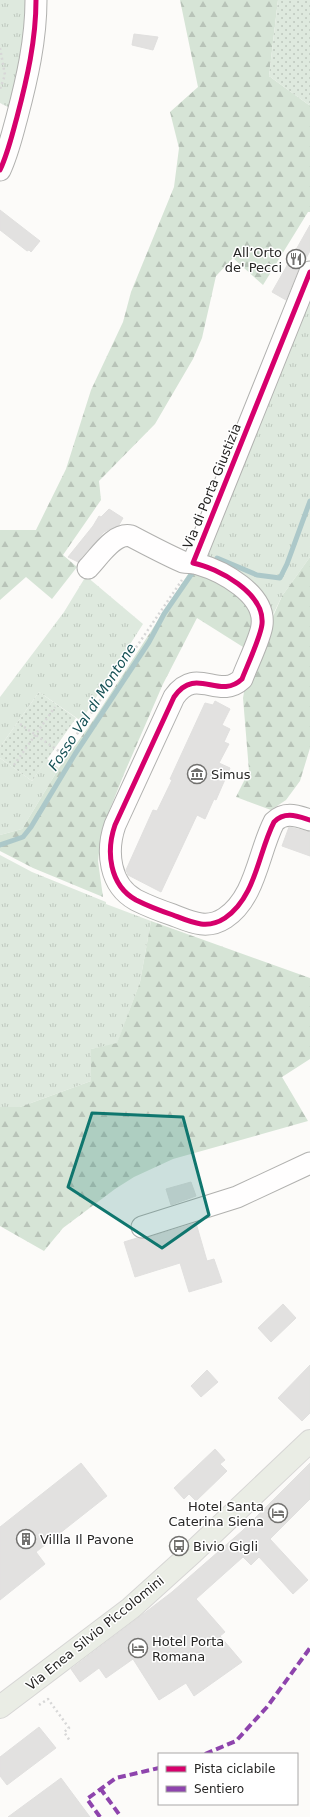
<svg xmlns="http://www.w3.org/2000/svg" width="310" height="1817" viewBox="0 0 310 1817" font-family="'DejaVu Sans',sans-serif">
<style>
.grass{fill:url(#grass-tufts)}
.forest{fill:url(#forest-firs)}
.garden{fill:url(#garden-dots)}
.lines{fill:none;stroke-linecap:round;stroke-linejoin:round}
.stream{stroke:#acc8c9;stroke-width:5}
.building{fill:#e2e1e0;stroke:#e1e0df}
.minor-casing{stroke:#b1b1af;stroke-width:23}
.major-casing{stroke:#d7d6d5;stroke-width:24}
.path{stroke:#d7d7d7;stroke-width:2.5;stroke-dasharray:2 3;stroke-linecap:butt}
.minor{stroke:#fffefe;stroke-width:21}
.major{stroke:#eaede5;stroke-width:22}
.quiet{stroke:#8e44ad;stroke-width:4;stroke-dasharray:8 4;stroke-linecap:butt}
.cycleway-casing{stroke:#fff;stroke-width:8}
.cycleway{stroke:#d6006c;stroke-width:5}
.marked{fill:#0f766e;fill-opacity:0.2;stroke:#0f766e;stroke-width:3;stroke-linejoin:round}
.labels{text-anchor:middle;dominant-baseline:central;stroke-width:3;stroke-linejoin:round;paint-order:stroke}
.poi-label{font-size:13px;fill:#272625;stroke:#fff;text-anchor:start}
.street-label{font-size:13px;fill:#272625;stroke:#fff}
.water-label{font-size:14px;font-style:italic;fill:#175256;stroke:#fff}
</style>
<defs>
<pattern id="grass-tufts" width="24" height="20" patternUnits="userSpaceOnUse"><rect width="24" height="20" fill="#dee9de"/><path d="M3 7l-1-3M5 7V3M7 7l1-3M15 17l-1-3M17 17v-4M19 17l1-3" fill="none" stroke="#bec8be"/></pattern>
<pattern id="forest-firs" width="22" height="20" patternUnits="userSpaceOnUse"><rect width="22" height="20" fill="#d6e4d6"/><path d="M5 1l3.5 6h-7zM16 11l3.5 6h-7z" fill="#b8c3b8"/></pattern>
<pattern id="garden-dots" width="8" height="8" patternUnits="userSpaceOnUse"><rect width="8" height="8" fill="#dee9de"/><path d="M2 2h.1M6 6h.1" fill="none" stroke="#bec8be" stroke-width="1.8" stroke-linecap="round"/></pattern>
</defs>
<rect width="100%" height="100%" fill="#fcfbf9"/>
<!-- grass -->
<path class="grass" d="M0,0H26L27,19L12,109L0,103Z
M310,291V557L282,596L270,621L200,558Z
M86,576L143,624L81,721L39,692L0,747V697L64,612Z
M0,758L32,781L47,759L59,768L22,829L0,835Z
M0,855L32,872L106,902V904L151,921L140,982L117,1044L91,1049V1081L20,1107H0Z"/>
<!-- forest -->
<path class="forest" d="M180,0H278L269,76L309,105L310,103V212H308L263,285L233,258L216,276L202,338L193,359L155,424L99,481L101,500L63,555L77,567L52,599L26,577L0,600V530H36L66,469L91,390L123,322L131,292L174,187L179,148L170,112L198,87Z
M310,557V748L300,781L286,800L271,810L236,797L249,771L243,698L246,681L255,657L282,596Z
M192,568L240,593L255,619L243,647L197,618L163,684L124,774L102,829L98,861L103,897L33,868L0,851V835L22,829L59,768L94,719Z
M151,921L310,978V1059L282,1077L308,1121L173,1159L134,1177L115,1189L63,1228L44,1251L0,1226V1107H20L91,1081V1049L117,1043L140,982Z"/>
<!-- garden -->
<path class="garden" d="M278,0H310V103L309,105L269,76Z
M39,692L76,718L32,781L0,758V747Z"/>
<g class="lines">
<!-- stream -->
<path class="stream" d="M217,558L257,575L280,578L287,564L310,501
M0,845L23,837L31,827L75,754L149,642L164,614L195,569"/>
</g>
<!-- building -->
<path class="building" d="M134,34L158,37L153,50L132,45Z
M0,210L40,241L31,252L29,250L27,251L0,230Z
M310,225V251L304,262L299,268L286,300L272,292Z
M109,509L123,518L119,525L104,532L78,562L68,557L93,526L99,516L101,517Z
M215,701L230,709L222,725L230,729L224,742L229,744L219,763L230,768L216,800L214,799L205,819L197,815L161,892L128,875L126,870L153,810L157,811L172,780L170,779L205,703L213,705Z
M289,827L310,832V856L282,846Z
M191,1182L196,1196L171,1205L166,1189Z
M196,1223L207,1261L214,1259L222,1282L189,1292L180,1263L135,1277L124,1242L137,1238H146Z
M283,1304L296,1318L271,1342L258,1328Z
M310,1365V1413L302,1421L278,1398Z
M207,1370L218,1382L201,1397L191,1386Z
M215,1449L225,1460L220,1464L227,1471L196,1501L189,1494L184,1499L174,1488Z
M81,1463L107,1496L36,1552L45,1564L0,1600V1527Z
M310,1463V1499L270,1539L308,1580L293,1594L259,1557L251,1565L243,1557L196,1599L225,1632L220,1636L242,1662L194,1696L186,1683L159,1700L133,1659L106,1678L99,1668L80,1682L71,1669L172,1592L242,1531Z
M39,1727L56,1748L7,1785L0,1776V1757Z
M61,1778L90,1817H8Z"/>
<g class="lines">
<!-- minor casing -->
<g class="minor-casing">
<path id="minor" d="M0,170C8,153 12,135 17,117C27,79 36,40 36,0
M193,563L310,272
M88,568C99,557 114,532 131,536C148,545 165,554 183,562C188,563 193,562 198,564C222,571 266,594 262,625C261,637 247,665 242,679C219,701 196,665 174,697L115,825C106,851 109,885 136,900C148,906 161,911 173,915C191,922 207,930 225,918C256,897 258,853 274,822C285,811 297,816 310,820
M142,1227L237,1197L310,1163"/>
</g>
<!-- major casing -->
<g class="major-casing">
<path id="major" d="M0,1707L131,1608L193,1552L310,1441"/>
</g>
<!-- path -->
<path class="path" d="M0,48L5,75L0,89
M20,724L63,754
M60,759L182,580
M14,765L55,707
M39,1705L48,1699L69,1728L64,1732L70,1741"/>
<!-- minor -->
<use href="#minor" class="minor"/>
<!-- major -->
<use href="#major" class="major"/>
<!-- quiet -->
<path class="quiet" d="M205,1754L236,1741L267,1707L310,1648
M100,1788L121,1817
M100,1817L87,1799L116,1778L159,1768"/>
<!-- cycleway casing -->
<g class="cycleway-casing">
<path id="cycleway" d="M0,170C8,153 12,135 17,117C27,79 36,40 36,0
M310,272L193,563C218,568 265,593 262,624C261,636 247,666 242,679C219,701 196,665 174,697L115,825C106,851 109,885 136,900C148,906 161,911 173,915C191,922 207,930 225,918C256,897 258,853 274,822C285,811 297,816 310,820"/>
</g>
<!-- cycleway -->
<use href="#cycleway" class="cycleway"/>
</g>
<!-- marked area -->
<path class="marked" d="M92,1113L183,1117L209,1215L162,1248L68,1187Z"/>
<!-- icons -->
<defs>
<g id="restaurant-ring" transform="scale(1)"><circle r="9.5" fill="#fff" stroke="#72716f" stroke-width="1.5"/><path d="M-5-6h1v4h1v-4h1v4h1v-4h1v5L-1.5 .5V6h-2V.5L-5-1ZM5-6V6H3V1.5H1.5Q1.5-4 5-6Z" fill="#72716f"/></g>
<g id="museum-ring" transform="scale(1)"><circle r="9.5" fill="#fff" stroke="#72716f" stroke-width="1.5"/><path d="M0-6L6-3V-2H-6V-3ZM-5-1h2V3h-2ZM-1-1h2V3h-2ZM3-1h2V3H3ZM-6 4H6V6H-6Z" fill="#72716f"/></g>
<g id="hotel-ring" transform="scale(1)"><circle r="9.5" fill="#fff" stroke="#72716f" stroke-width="1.5"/><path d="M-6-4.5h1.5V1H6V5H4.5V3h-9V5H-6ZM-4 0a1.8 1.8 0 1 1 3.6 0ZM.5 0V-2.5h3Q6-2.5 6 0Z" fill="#72716f"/></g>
<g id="building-ring" transform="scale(1)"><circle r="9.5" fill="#fff" stroke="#72716f" stroke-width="1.5"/><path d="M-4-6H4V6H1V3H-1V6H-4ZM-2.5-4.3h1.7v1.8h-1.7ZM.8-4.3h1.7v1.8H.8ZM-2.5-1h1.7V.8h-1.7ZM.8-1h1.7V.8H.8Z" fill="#72716f"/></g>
<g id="bus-ring" transform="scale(1)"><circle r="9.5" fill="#fff" stroke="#72716f" stroke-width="1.5"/><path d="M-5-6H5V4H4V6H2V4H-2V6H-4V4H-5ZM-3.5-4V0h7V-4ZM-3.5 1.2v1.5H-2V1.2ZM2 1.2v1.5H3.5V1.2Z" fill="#72716f"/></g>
</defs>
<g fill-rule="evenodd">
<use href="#restaurant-ring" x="296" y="259"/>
<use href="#museum-ring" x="197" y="774"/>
<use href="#hotel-ring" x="278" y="1513"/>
<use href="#building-ring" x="26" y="1539"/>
<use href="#bus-ring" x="179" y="1546"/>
<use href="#hotel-ring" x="138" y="1648"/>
</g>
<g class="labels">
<!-- poi labels -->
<g class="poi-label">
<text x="282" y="252" text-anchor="end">All’Orto<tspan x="282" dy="15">de' Pecci</tspan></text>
<text x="211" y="774">Simus</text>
<text x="264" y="1506" text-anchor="end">Hotel Santa<tspan x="264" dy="15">Caterina Siena</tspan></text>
<text x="40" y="1539">Villla Il Pavone</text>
<text x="193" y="1546">Bivio Gigli</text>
<text x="152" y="1641">Hotel Porta<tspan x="152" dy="15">Romana</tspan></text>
</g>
<!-- street labels -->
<g class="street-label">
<text transform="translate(212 486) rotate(-68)">Via di Porta Giustizia</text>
<text transform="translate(95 1633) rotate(-39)">Via Enea Silvio Piccolomini</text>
</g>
<!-- water labels -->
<g class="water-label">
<text transform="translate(92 707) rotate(-57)">Fosso Val di Montone</text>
</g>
</g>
<!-- legend -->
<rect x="158" y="1753" width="140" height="52" fill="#ffffff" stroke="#a9a8a8"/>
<rect x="166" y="1766" width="20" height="6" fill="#d6006c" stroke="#a9a8a8"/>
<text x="194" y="1773" font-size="12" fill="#272625">Pista ciclabile</text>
<rect x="166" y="1786" width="20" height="6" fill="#8e44ad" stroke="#a9a8a8"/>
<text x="194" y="1793" font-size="12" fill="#272625">Sentiero</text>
</svg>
